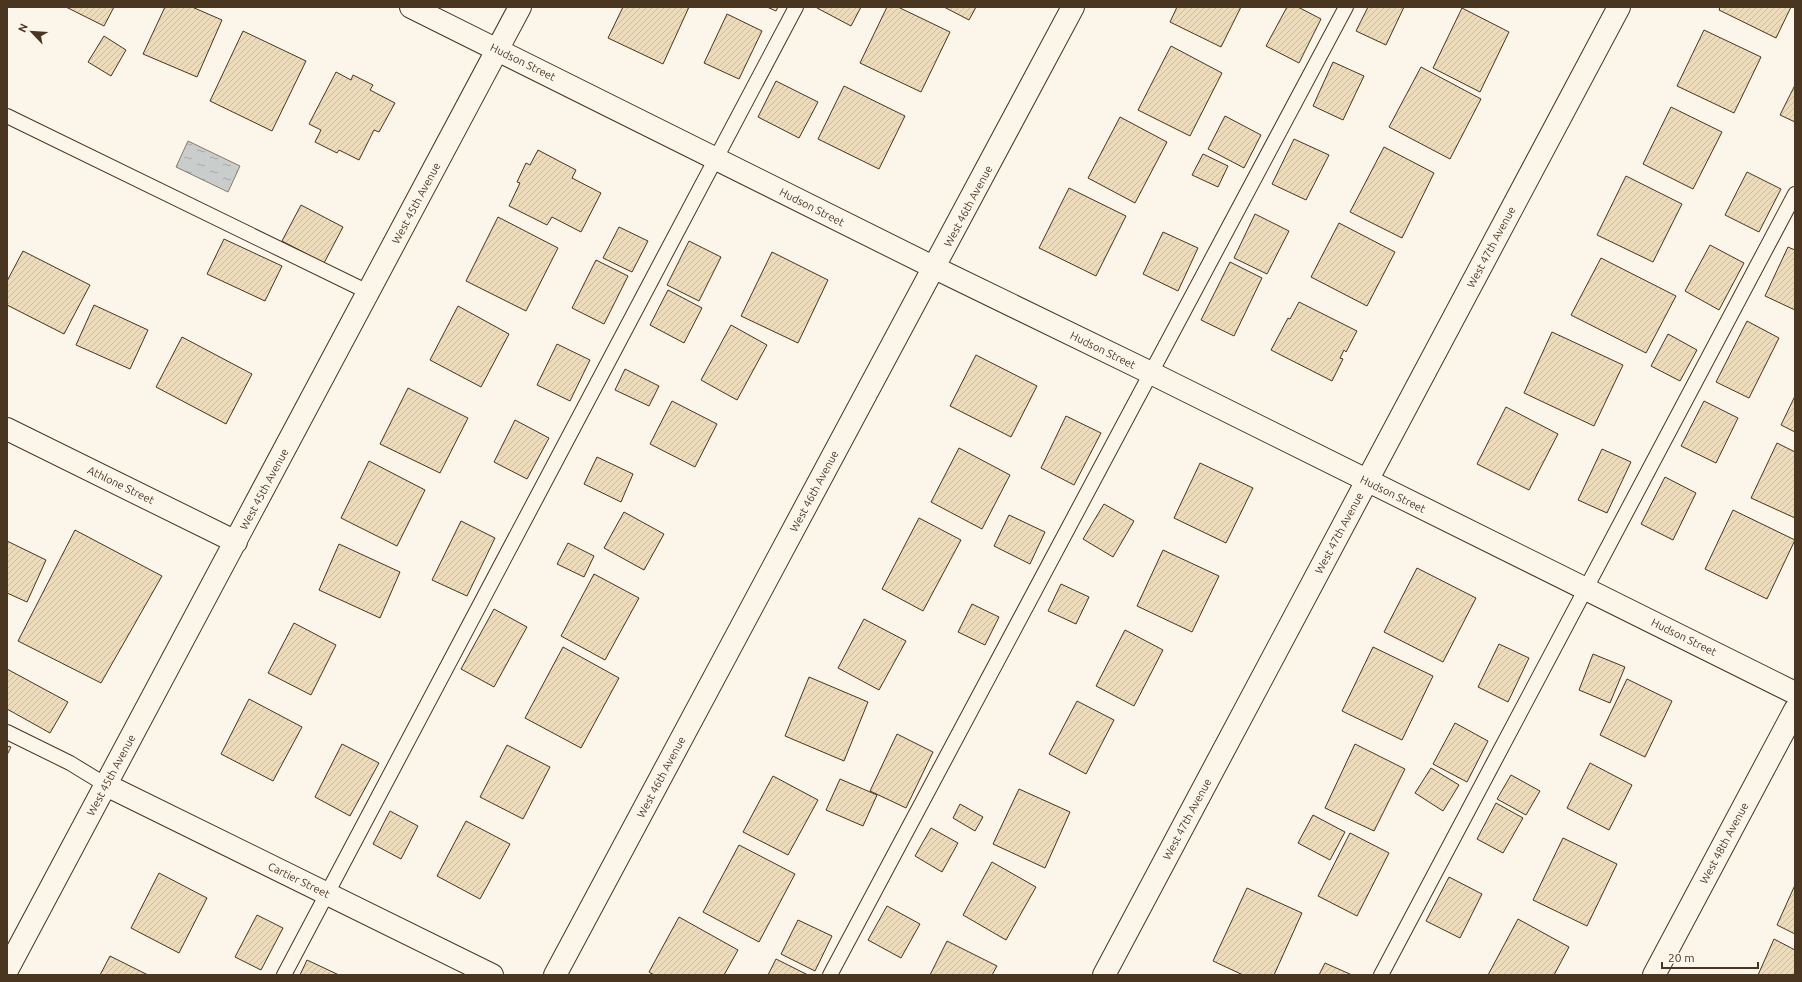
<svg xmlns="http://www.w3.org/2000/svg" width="1802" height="982" viewBox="0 0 1802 982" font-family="Ubuntu,sans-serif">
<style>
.water{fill:url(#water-ripples);stroke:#887966}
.building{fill:url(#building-hatch);stroke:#4a3520}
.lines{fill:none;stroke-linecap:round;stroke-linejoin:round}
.service-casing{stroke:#4a3520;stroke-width:16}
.minor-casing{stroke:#4a3520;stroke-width:24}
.service{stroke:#fbf6e9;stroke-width:14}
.minor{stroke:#fbf6e9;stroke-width:22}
.labels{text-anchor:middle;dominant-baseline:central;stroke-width:3;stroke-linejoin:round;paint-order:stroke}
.street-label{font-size:11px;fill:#4a3520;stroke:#fbf6e9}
</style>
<defs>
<pattern id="water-ripples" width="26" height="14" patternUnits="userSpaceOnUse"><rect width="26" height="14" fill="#c9cecd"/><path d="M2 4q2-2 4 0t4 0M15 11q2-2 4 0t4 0" fill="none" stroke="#a5a8a6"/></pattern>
<pattern id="building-hatch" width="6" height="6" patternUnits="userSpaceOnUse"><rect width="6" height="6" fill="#ecdcbc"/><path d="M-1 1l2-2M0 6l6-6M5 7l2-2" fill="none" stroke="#ccbda1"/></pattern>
</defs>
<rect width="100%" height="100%" fill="#fbf6e9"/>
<!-- water -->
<path class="water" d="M188,141L240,166L228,192L176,167Z"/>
<!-- building -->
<path class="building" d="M66,7H114L104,26Z
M165,7H192L222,20L197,77L143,54Z
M623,7H689L663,64L608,38Z
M767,7H778L776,11Z
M818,7H861L851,26L817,8Z
M887,7H898L950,32L921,92L860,63Z
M944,7H976L969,20Z
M1177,7H1241L1221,47L1170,22Z
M1287,7H1298L1321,19L1299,63L1266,46Z
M1368,7H1404L1386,45L1356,31Z
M1720,7H1791L1776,38L1719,10Z
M1462,8L1509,32L1480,92L1433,68Z
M727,14L762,31L739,79L704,63Z
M1704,30L1761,57L1734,113L1677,86Z
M243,31L306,61L272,131L210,101Z
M104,36L126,50L111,76L88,62Z
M1171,46L1222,73L1190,136L1138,110Z
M1333,62L1364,76L1343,120L1313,106Z
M1421,67L1481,99L1450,159L1389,127Z
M336,72L351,80L353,75L373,85L370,90L395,103L379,132L374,130L359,160L339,150L337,153L315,142L321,130L309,124Z
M776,81L818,102L799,138L758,117Z
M1795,85V122L1780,115Z
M844,86L905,116L879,169L818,139Z
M1671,107L1722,132L1693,189L1643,164Z
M1225,116L1261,135L1244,168L1208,149Z
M1120,117L1167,142L1135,203L1088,178Z
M1294,139L1329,155L1306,200L1272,184Z
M1384,147L1434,173L1402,238L1350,212Z
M538,150L576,170L572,178L601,193L581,232L552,217L547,225L509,206L520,183L517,182L526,163L530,165Z
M1203,154L1228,166L1218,187L1192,175Z
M1747,172L1781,189L1759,232L1725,215Z
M1626,176L1682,204L1653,262L1597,235Z
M1069,188L1126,216L1096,276L1039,248Z
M301,205L343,227L324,263L282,241Z
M1255,214L1289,231L1267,274L1234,258Z
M498,217L558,248L526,311L466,281Z
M1339,223L1395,252L1367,306L1311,277Z
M619,227L648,241L632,272L603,258Z
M1163,232L1198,248L1178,291L1143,274Z
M224,239L282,266L265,301L207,274Z
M689,241L721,257L699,301L667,285Z
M1710,245L1744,263L1719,310L1685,291Z
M1788,247L1795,250V310L1765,296Z
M23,251L90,285L64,334L7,305V281Z
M772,252L828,280L798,343L741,316Z
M1601,258L1676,296L1646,353L1571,315Z
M596,260L628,276L604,324L572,308Z
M1230,262L1262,278L1234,336L1201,320Z
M668,290L702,308L684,343L650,325Z
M1299,302L1357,331L1346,352L1344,350L1340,358L1343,359L1332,381L1271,350L1288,318L1290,319Z
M94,305L148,330L130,369L76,345Z
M458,306L509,334L481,387L430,360Z
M1747,321L1779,338L1749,398L1716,382Z
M731,325L767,345L737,400L701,380Z
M1552,332L1623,365L1594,426L1524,393Z
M1668,334L1697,350L1680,381L1651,366Z
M182,337L252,374L226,424L156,387Z
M557,344L590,360L570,401L537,385Z
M976,355L1037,386L1011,437L950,406Z
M625,369L659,386L649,406L615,390Z
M408,388L468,418L440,473L380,444Z
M1795,396V432L1781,425Z
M672,401L717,424L695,467L650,444Z
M1704,401L1738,418L1716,463L1681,446Z
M1506,407L1558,434L1529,490L1477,464Z
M1066,416L1101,433L1074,485L1041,468Z
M515,420L549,438L527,479L494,462Z
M1777,443L1795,452V518L1751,498Z
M959,448L1010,475L982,529L931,502Z
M1602,449L1631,462L1607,513L1578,500Z
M597,457L633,474L621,502L584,484Z
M369,461L425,490L397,546L341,518Z
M1200,463L1253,488L1226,543L1174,518Z
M1665,477L1696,493L1673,540L1641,524Z
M1104,504L1134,521L1113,557L1083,539Z
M1733,510L1795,540L1767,599L1705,569Z
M624,512L664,534L644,570L604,548Z
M1009,515L1045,532L1030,564L994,546Z
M919,518L961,540L923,611L882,589Z
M461,521L495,538L467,596L432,580Z
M75,530L162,576L101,683L18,641Z
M7,541L46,560L27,602L7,593Z
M568,543L594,556L584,577L557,564Z
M339,544L400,572L380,618L319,590Z
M1163,550L1219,576L1192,632L1137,606Z
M1417,568L1476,598L1443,662L1384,632Z
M594,574L639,598L605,660L561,636Z
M1061,584L1089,597L1076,624L1048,611Z
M972,604L999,617L985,645L958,632Z
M494,609L527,627L494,687L461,669Z
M864,619L906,641L879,690L838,668Z
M294,623L336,645L311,695L268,673Z
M1125,630L1163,650L1134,706L1096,686Z
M1499,644L1529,658L1508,702L1478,687Z
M563,647L619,678L581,748L525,718Z
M1373,647L1433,676L1402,740L1342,711Z
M1593,654L1625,667L1610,703L1579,690Z
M7,669L68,702L50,733L7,709Z
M809,677L868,702L844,761L785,736Z
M1627,679L1672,701L1645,757L1600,735Z
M249,699L302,727L273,781L221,754Z
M1077,701L1114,720L1086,774L1049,754Z
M1455,723L1488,741L1467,782L1433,764Z
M897,734L933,752L906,808L870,791Z
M342,744L379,763L350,816L315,797Z
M1355,744L1405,769L1374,831L1325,808Z
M507,745L550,767L523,819L480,797Z
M7,746L11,747L7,755Z
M1590,763L1632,785L1609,830L1567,808Z
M1431,768L1459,785L1443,811L1415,793Z
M1511,775L1540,791L1526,815L1497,799Z
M773,776L818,800L788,855L743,832Z
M840,779L877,795L863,826L826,810Z
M1019,789L1070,812L1045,868L993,844Z
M1496,803L1523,818L1503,853L1477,839Z
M960,804L983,817L975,831L953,818Z
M390,811L418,826L401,859L373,844Z
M1313,815L1345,832L1330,860L1298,843Z
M466,821L510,844L480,899L437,876Z
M931,828L958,843L942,872L915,856Z
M1350,833L1389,853L1357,916L1318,896Z
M1563,838L1617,864L1587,926L1533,900Z
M739,845L795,874L759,942L703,912Z
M992,862L1036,887L1006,940L963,915Z
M159,873L207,898L179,953L131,928Z
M1449,877L1482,894L1460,938L1426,921Z
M1795,885V934L1777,925Z
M1247,888L1302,913L1274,975H1243L1213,961Z
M887,906L920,924L901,958L868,940Z
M257,915L283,928L261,970L235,957Z
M679,917L738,950L724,975H654L649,972Z
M1518,919L1569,947L1554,975H1488Z
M798,920L832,936L815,971L781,954Z
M1774,939L1795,950V975H1758Z
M947,941L997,966L992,975H930Z
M110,956L148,975H100Z
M776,959L808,975H768Z
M307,960L339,975H300Z
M1325,963L1352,975H1319Z"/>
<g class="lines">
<!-- service casing -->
<g class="service-casing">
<path id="service" d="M7,116L368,292
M7,732L70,763L106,785
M284,975L796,7
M830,975L1346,7
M1381,975L1795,194"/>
</g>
<!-- minor casing -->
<g class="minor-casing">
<path id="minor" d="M411,7L935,268L1151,373L1795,693
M7,429L236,542
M106,785L492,975
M7,970L520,7
M555,975L1073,7
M1104,975L1619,7
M1654,975L1795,710"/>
</g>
<!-- service -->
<use href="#service" class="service"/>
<!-- minor -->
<use href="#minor" class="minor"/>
</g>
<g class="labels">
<!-- street labels -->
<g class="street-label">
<text transform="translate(523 62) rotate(26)">Hudson Street</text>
<text transform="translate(416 203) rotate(-62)">West 45th Avenue</text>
<text transform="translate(968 206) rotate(-62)">West 46th Avenue</text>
<text transform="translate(812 207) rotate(27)">Hudson Street</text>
<text transform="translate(1491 247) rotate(-62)">West 47th Avenue</text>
<text transform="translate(1103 350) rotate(26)">Hudson Street</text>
<text transform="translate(121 485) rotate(26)">Athlone Street</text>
<text transform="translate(264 489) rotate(-62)">West 45th Avenue</text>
<text transform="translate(814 491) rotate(-62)">West 46th Avenue</text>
<text transform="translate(1393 494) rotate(26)">Hudson Street</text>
<text transform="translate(1339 533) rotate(-62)">West 47th Avenue</text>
<text transform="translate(1684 637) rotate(26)">Hudson Street</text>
<text transform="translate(111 775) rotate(-62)">West 45th Avenue</text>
<text transform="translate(661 777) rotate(-62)">West 46th Avenue</text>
<text transform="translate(1187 819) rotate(-62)">West 47th Avenue</text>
<text transform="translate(1724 843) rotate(-62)">West 48th Avenue</text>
<text transform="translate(299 880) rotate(26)">Cartier Street</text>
</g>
</g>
<!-- border -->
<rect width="1802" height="982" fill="none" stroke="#4a3520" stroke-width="16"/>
<!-- north arrow -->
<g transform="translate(32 32) rotate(295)" stroke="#fbf6e9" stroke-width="3" paint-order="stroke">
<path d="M0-3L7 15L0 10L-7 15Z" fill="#4a3520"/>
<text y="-6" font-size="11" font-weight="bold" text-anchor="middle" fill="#4a3520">N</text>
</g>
<!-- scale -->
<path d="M1662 962v6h96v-6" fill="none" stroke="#4a3520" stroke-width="2"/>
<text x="1668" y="962" font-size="12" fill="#4a3520" stroke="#fbf6e9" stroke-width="3" paint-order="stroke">20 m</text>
</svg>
